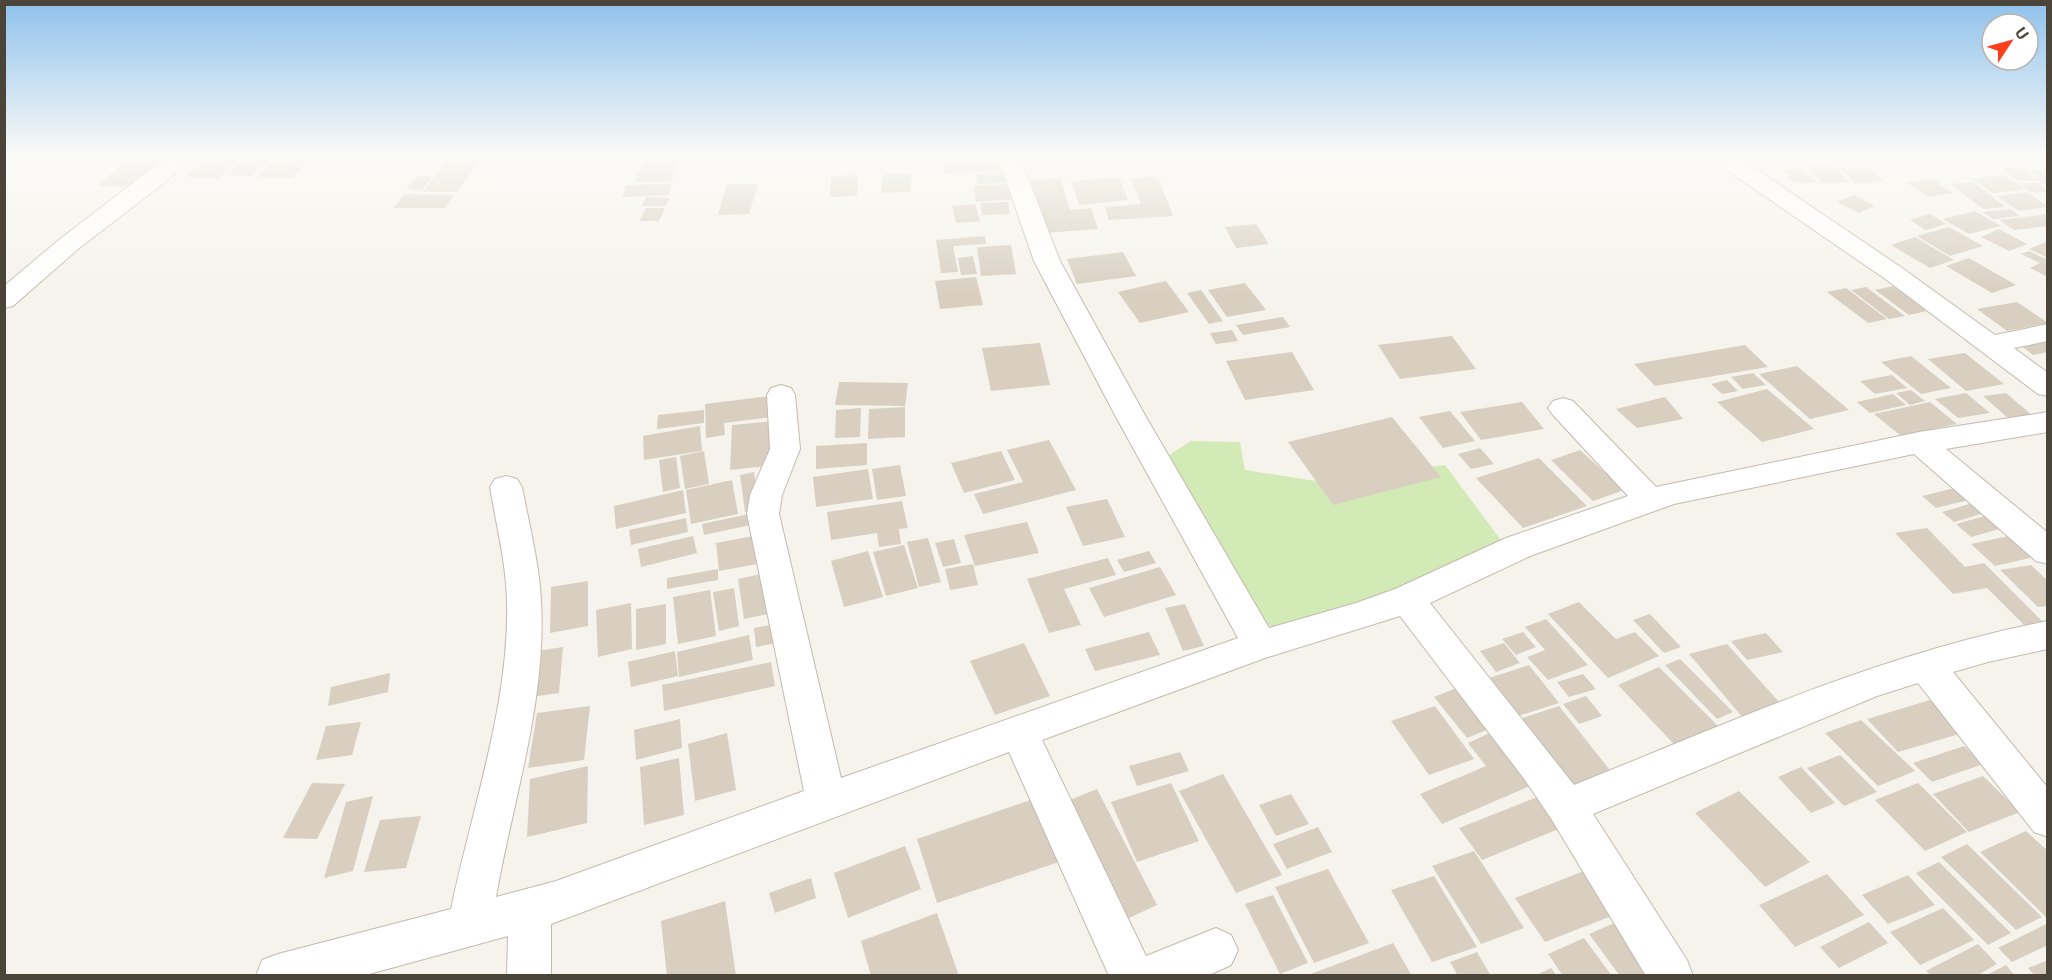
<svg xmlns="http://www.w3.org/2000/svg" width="2052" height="980" viewBox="0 0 2052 980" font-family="Roboto,sans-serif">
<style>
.green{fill:#d2eab5}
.building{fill:#d8cfc1}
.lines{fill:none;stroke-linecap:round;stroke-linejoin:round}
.minor-casing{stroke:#c2bbae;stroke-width:2}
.minor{fill:#fff;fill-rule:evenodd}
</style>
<rect width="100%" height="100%" fill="#f6f3ec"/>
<!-- green -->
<path class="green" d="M1191,441L1240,442L1245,470L1316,481L1445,465L1509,551L1287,639L1258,617L1166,457Z"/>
<!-- building -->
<path class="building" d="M131,157H163L130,187L97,186Z
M208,157H239L219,178L187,177Z
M245,157H271L252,176L226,175Z
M277,157H312L292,178L257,177Z
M646,157H681L671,182H635Z
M448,158L481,159L457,192H423Z
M1002,162L1003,171L944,173L943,164Z
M1834,166L1850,182L1822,183L1806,167Z
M1802,168L1816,182L1795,183L1781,169Z
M1868,168L1884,182L1855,183L1840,169Z
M2002,168L2024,169L2037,181L2016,180Z
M2029,170L2044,171L2048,174V184H2043Z
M1004,173L1005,182L978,184L976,174Z
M883,174H912L910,192L881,193Z
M858,175L857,196L830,197L831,176Z
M2004,175L2025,189L1993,193L1972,179Z
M417,176L432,177L422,190L406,189Z
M1119,177L1128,200L1079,205L1071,181Z
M1158,177L1173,216L1109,220L1105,207L1141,204L1131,178Z
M1060,178L1070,210L1091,208L1098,229L1045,233L1030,180Z
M1932,179L1953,193L1929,197L1907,183Z
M1973,182L2006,207L1983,209L1950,184Z
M2019,183H2038L2048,192H2030Z
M672,184L669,195L622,197L626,185Z
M727,184H758L749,214L718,215Z
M1013,184L1016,199L976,202L974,186Z
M2027,192L2048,207L2019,211L1996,196Z
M404,194L454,195L445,208H394Z
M1854,195L1875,206L1859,213L1837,202Z
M646,197L670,198L666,206H642Z
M1008,202L1010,214L982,215L980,203Z
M975,204L980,221L956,223L952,206Z
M646,208H665L659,221H639Z
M2011,209L2020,216L1993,219L1983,212Z
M1975,211L2001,226L1969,234L1943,219Z
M1930,214L1946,224L1926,230L1910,220Z
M2048,214V226L2014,230L1999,220Z
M1256,224L1269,244L1236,248L1225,227Z
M1949,227L1983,246L1950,256L1917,236Z
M1999,229L2027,244L2009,251L1981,237Z
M985,236L986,244L953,246L958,272L941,273L936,240Z
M1915,237L1954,260L1930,268L1891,245Z
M2048,241V258L2029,249Z
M1011,245L1016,274L981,276L977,247Z
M2029,251L2048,260V277L2030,268L2040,263L2021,254Z
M1123,252L1136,276L1077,284L1067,259Z
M973,256L977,274L961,275L958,258Z
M1969,258L2016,285L1992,293L1946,266Z
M976,277L983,305L940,309L935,281Z
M1166,281L1189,312L1140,323L1118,292Z
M1245,283L1266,310L1227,317L1208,290Z
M1893,286L1927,311L1909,315L1875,290Z
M1866,287L1905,316L1889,319L1851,290Z
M1846,288L1887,319L1868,323L1827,292Z
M1201,290L1223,321L1209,324L1187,293Z
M2017,302L2048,323L2007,331L1977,309Z
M1283,317L1290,327L1243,335L1236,325Z
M1232,330L1238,341L1216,344L1210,333Z
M1452,336L1476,369L1400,379L1378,345Z
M2048,337V352L2033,355L2016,342Z
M1040,343L1050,385L991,391L982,348Z
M1745,345L1768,367L1655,386L1634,364Z
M1292,352L1314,390L1245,400L1226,361Z
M1965,353L2004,384L1966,391L1928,359Z
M1911,356L1951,388L1921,394L1881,362Z
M1797,366L1849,410L1810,419L1759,374Z
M1753,373L1766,385L1743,389L1731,377Z
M1892,375L1907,388L1875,394L1860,381Z
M1727,380L1738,391L1722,394L1711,384Z
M839,382L908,383L905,406L835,405Z
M1767,389L1814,429L1762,442L1717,402Z
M1911,390L1925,401L1910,405L1896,393Z
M1966,393L1990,413L1958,418L1935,399Z
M2006,393L2033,416L2009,419L1983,396Z
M1893,394L1906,405L1870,413L1857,402Z
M778,395L780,416L724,423L725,435L706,438L705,404Z
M1665,397L1683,419L1637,428L1616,409Z
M1522,402L1544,429L1481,440L1460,412Z
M1930,402L1957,424L1901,436L1874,414Z
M905,407V437L868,439L869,409Z
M861,408L860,437L835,438L836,410Z
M704,410V423L657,429L658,415Z
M1450,411L1475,441L1443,448L1419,417Z
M1392,417L1441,477L1333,505L1288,442Z
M774,421V465L730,470L732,425Z
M700,426L702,451L644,460L643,436Z
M1049,440L1076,490L983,514L974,494L1023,482L1007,450Z
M867,443V465L816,469V446Z
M1480,448L1494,464L1471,469L1458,454Z
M1580,450L1624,490L1593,501L1551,460Z
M704,451L709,484L685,489L680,456Z
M1001,451L1015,480L964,493L951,463Z
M676,457L680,488L663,492L659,460Z
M1539,458L1587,506L1523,528L1476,478Z
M900,465L906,496L877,500L872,469Z
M868,469L873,499L816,507L813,477Z
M754,472L759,509L745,512L740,475Z
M732,480L738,514L691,524L686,490Z
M1963,486L1977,498L1936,508L1922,496Z
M683,490L686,513L616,529L614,506Z
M1107,499L1125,537L1083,546L1066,507Z
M1983,500L1995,510L1954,522L1942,512Z
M902,501L908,528L899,529L901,544L879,547L877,533L831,540L827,512Z
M758,512L760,523L704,535L702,524Z
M1999,512L2014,525L1971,537L1956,524Z
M686,518L688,532L631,545L629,530Z
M1027,522L1039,553L975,566L964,535Z
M1927,528L1965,567L1984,563L2047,626L2028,629L1987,588L1953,594L1895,533Z
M764,534L768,562L719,571L716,543Z
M2013,535L2038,556L1995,566L1971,544Z
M693,536L697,553L641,567L638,549Z
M928,538L941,582L919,587L907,542Z
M954,539L961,563L943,567L935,543Z
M904,545L918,588L886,596L873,552Z
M868,551L883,597L844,607L831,561Z
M1149,551L1156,563L1124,572L1117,560Z
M1108,558L1116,575L1064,589L1081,625L1049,633L1027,579Z
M973,564L978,585L950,590L945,569Z
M2031,565L2048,581V606L2038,607L2000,570Z
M1160,567L1176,595L1104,617L1089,588Z
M718,569V580L667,589V578Z
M765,573L772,613L744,619L738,579Z
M588,581V626L550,633L551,587Z
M734,588L739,626L719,631L713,592Z
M710,590L716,636L678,644L673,597Z
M1579,602L1616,639L1635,632L1659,656L1608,678L1548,614Z
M631,603L632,649L598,657L596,610Z
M666,604V644L636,650V609Z
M1185,604L1204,646L1183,651L1165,608Z
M1650,614L1681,647L1664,653L1633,620Z
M1546,619L1588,665L1548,680L1527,657L1545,650L1525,627Z
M780,623L782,642L756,647L754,628Z
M1149,632L1160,655L1095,671L1085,649Z
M1523,632L1536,647L1516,655L1502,639Z
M1766,633L1783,652L1747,660L1731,641Z
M749,635L753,660L679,677L677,652Z
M1024,643L1050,696L995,715L970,661Z
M1504,643L1520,663L1496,672L1480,651Z
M1727,644L1789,713L1749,725L1689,654Z
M563,647L559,693L532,697L537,651Z
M675,651L678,676L631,687L628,662Z
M1680,659L1733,712L1717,719L1665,665Z
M771,662L775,686L664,711L662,685Z
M1529,665L1559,703L1515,717L1486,679Z
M1659,667L1729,737L1686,757L1618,685Z
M390,673L388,692L328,706L331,687Z
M1583,674L1596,689L1569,697L1557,682Z
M1461,686L1494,727L1467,738L1434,697Z
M1586,696L1602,716L1579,724L1563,704Z
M1930,700L1963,733L1898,752L1867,719Z
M590,706L584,760L528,768L537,713Z
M1435,706L1474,759L1429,775L1391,721Z
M1559,706L1613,774L1572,789L1519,719Z
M680,719L682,748L636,760L634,730Z
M1861,720L1915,771L1878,786L1825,733Z
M361,722L352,755L316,760L326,726Z
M1496,730L1539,782L1442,824L1420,794L1486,766L1468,743Z
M727,733L736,790L695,801L688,744Z
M1964,746L1983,764L1932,782L1913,763Z
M1180,752L1189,771L1137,786L1129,766Z
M1840,755L1877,792L1844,806L1807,768Z
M679,758L684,815L644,825L640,767Z
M588,766L587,823L527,837L530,779Z
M1801,767L1835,803L1811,813L1778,777Z
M1223,774L1282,875L1236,893L1179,791Z
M1983,776L2020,812L1969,832L1933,794Z
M312,783L345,784L317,839L283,838Z
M1171,783L1199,841L1137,862L1111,802Z
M1918,783L1967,832L1925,851L1875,800Z
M1097,789L1157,905L1116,924L1057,805Z
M1739,791L1810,862L1765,887L1695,813Z
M1291,794L1309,824L1276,836L1259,805Z
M1545,794L1569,825L1482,860L1459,828Z
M373,796L353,871L324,878L346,802Z
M1036,798L1062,861L937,903L917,839Z
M421,816L406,868L364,872L380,820Z
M1318,827L1332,852L1287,869L1273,844Z
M2026,831L2048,851V919L1980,852Z
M1967,844L2042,917L2016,930L1941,857Z
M905,846L921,889L848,918L834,873Z
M1474,851L1524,928L1481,944L1432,866Z
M1939,862L2011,933L1988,945L1916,873Z
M1594,867L1627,910L1545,942L1515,898Z
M1328,869L1369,943L1314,963L1275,887Z
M1827,874L1864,915L1795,947L1759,905Z
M1908,875L1935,905L1888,924L1862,895Z
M1434,876L1477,947L1432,962L1391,890Z
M811,878L816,898L775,913L769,893Z
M1273,895L1308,963L1280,974L1245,904Z
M725,901L736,976H667L661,921Z
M1943,908L1974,940L1920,965L1890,932Z
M937,913L959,976H871L861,941Z
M1619,921L1662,976H1620L1589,934Z
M1869,922L1888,943L1839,968L1820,947Z
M2046,924L2048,945L2012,962L1998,948Z
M1584,938L1612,976H1563L1548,954Z
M1393,943L1412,976H1308V975Z
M1978,944L1997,964L1976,976H1931L1926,971Z
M1477,952L1491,976H1458L1450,962Z
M2048,960V976H2035L2028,968Z
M2006,965L2015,976H1985Z
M1551,968L1557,976H1534Z"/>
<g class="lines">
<!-- minor casing -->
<g class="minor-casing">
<path id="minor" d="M167,157H191L164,183L78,249L13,306L4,308V286L60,239Z
M998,157H1020L1060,261L1146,417L1269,628L1356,603L1395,589L1506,538L1628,496L1553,415L1548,408L1553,401L1563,398L1573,401L1656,487L1919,432L2048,412V432L1946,449L2048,533V564L2036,561L1914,454L1674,504L1530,556L1430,603L1574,785C1730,722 1882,653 2048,621V649L1988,662L1953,672L2048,788V837L2034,832L1918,683L1877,696L1593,814L1687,960L1693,976H1646L1552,820L1525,780L1400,616L1265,658L1042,740L1146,956L1216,928L1231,935L1238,950L1231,965L1207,976H1109L1009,752L551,924V976H507L508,936L362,976H256L262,960L278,954L451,909C472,808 510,703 507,600C506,562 496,524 490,487L495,479L506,476L517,479L522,487C529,524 539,562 541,600C547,700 513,799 496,897L556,881L804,791L747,514L750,495L770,449L767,395L771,388L781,385L791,388L795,395L800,449L782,495L779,514L841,778L1238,638L1116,417L1034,261Z
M1712,157H1738L1902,268L1995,335L2048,324V341L2014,348L2048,373V396L2038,394L1884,278L1715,162Z"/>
</g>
<!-- minor -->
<use href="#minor" class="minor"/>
</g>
<!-- sky -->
<linearGradient id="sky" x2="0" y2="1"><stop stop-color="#8fc1ec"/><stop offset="0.53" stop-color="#fbfaf6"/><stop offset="1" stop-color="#fbfaf6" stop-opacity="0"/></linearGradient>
<rect width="2052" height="294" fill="url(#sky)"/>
<!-- border -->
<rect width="2052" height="980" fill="none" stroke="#4b4439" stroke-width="12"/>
<!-- north arrow -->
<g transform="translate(2010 42) rotate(54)"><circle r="28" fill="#ffffff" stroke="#b7b4b0" stroke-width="1.5"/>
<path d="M0-4.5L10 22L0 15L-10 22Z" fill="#fc3f1d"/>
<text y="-9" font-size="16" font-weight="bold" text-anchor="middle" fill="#4b4439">U</text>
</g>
</svg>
